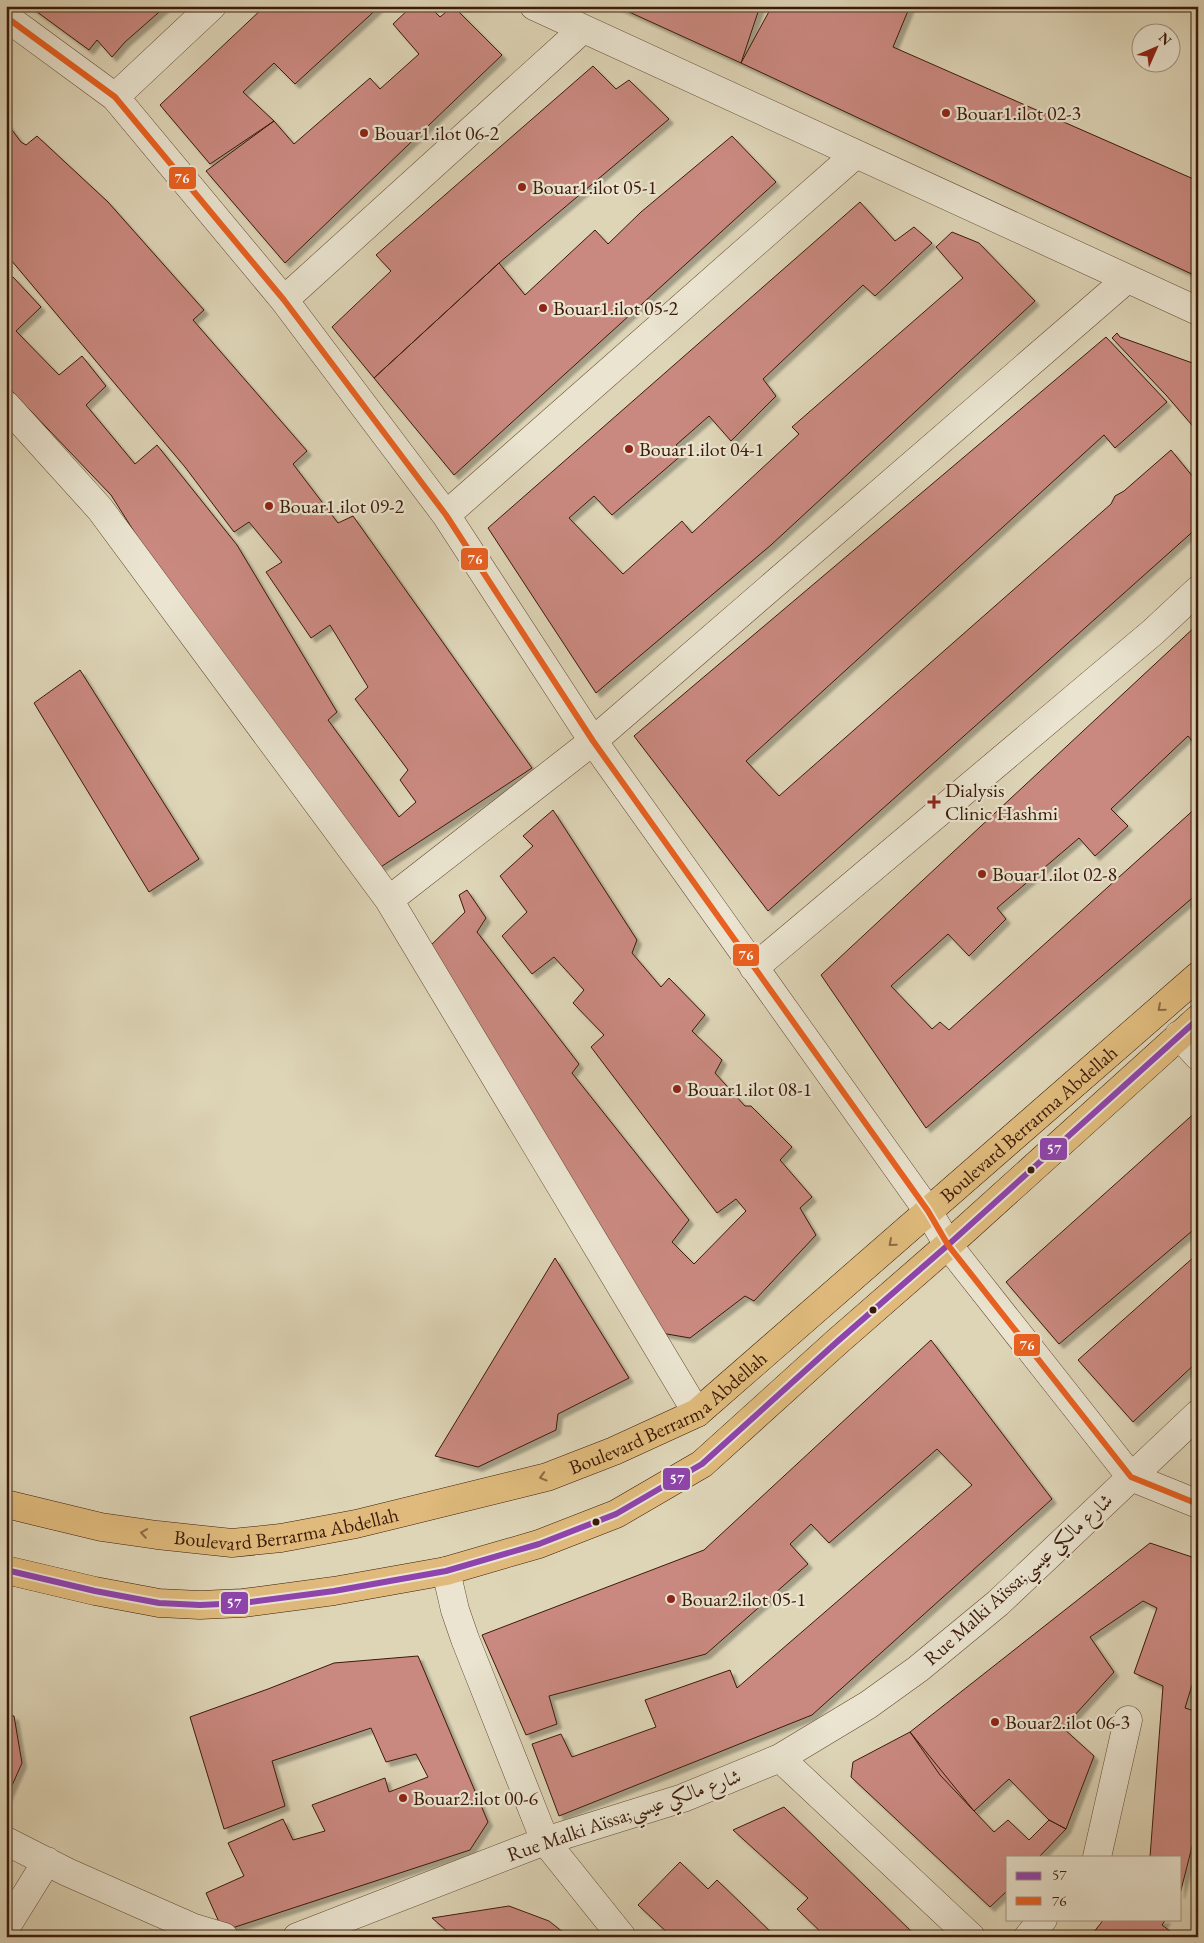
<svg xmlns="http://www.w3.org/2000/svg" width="1204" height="1943" viewBox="0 0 1204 1943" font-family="'EB Garamond',Amiri,serif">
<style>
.building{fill:#ca8980;stroke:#3c1a09;filter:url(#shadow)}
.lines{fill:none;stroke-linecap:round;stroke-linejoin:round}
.minor-casing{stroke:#644934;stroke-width:29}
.major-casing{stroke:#3c1a09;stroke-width:29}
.minor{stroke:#eae4d0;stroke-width:28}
.major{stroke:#dfba7c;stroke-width:28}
.bus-1-casing{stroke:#eae4d0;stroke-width:10}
.bus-2-casing{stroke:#eae4d0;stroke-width:10}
.bus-1{stroke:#8e44ad;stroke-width:6}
.bus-2{stroke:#e96121;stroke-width:6}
.oneway{stroke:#8e6a42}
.poi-dot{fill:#8f2418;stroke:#eae4d0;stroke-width:2}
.bus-dot{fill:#3c1a09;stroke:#eae4d0;stroke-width:2}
.labels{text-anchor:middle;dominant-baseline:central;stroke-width:4.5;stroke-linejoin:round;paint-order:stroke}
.poi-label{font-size:20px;fill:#3c1a09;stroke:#eae4d0;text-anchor:start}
.street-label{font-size:20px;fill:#3c1a09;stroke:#eae4d0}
.line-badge{stroke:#eae4d0;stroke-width:2}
.badge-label{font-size:14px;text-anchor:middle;font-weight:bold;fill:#fff}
</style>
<defs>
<filter id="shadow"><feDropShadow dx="4.5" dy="4.5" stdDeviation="1" flood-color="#0004"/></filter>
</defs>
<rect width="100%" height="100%" fill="#ded5b7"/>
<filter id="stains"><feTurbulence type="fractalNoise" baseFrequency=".004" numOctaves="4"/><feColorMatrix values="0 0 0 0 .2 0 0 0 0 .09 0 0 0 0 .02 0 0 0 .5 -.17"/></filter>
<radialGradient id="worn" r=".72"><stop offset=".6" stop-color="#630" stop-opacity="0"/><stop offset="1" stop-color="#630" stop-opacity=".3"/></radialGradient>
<!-- building -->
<path class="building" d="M29,6H166L125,42L112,57L97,40L89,50Z
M265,6H380L295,84L274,63L243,92L274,121L210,164L160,105Z
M412,6H429L440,17L453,6L502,55L285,263L206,171L274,121L294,144L370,78L380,89L419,54L393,24Z
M616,6H760L741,63Z
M772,6H910L893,47L1198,181V277L741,63Z
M593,66L616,89L629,80L669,119L499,263L374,378L332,327L391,271L376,255Z
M6,122L21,142L26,145L37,136L108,202L204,310L193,320L307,451L293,464L338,523L353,516L532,768L370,874L164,579L111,495L6,385V283L13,277L41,307L16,331L59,375L82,356L106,386L86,405L135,464L157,445L237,545L337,712L328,720L399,817L416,802L400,780L408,770L355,699L368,687L330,625L311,638L266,572L282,562L249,522L234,532L185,467L6,254Z
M732,136L776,182L454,475L374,378L499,263L525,295L595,230L608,244L641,212Z
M860,202L895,241L914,227L932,243L875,296L863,285L763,379L776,396L731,441L709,416L676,445L684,453L612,515L594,496L569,518L623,574L682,521L692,533L799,434L792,427L963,278L936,247L952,232L979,243L1035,301L771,545L596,693L488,528Z
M1117,333L1120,337L1198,365V432L1166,395L1112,338Z
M1106,337L1167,402L1115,448L1104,435L746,761L779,796L1111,504L1115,496L1124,491L1171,450L1198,483V527L768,911L634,736Z
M1198,624V748L1188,736L1111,809L1128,826L1095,856L1079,838L997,908L1006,919L969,956L948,934L891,986L932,1029L940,1022L949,1030L1198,806V893L926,1128L821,975Z
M80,670L199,859L149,892L34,703Z
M553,810L637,940L632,953L661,987L669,978L705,1015L692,1031L722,1060L715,1073L745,1106H751L792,1147L780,1160L812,1197L800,1208L816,1235L754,1301L745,1296L690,1338L661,1333L428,948L465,912L459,895L467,890L486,918L477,932L579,1064L572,1073L689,1220L672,1242L694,1264L746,1211L736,1199L717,1213L591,1047L604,1035L573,1003L584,990L554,957L532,974L502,936L527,912L500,876L533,846L523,836Z
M1198,1110V1226L1059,1344L1006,1282Z
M1195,1256L1198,1258V1361L1133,1422L1078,1360Z
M555,1258L629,1378L558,1414L556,1430L478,1467L435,1456Z
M931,1340L1052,1499L812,1715L559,1816L532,1744L561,1734L572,1757L656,1727L645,1700L730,1670L737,1688L972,1485L937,1449L829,1543L811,1524L790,1544L808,1564L706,1654L549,1696L557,1724L526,1735L482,1635L704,1550Z
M1150,1543L1198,1559V1687L1192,1685L1185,1708L1198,1712V1823L1180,1894V1857H1150L1163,1686L1134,1673L1157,1608L1143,1601L1090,1637L1114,1672L1063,1728L1094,1756L1066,1829L1049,1820L1009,1779L974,1811L940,1775L910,1732Z
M418,1656L488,1822L470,1850L223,1931L206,1893L244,1876L228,1843L283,1819L293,1840L325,1831L312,1805L385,1778L389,1792L428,1777L416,1754L386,1762L371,1728L272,1761L285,1806L224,1829L190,1717L268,1689L334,1663Z
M6,1714L14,1716L22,1763L6,1799Z
M910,1732L974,1811L994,1832L1008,1820L1029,1840L1049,1820L1066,1829L1039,1857H1008V1890L990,1907L851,1777L853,1762Z
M784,1807L917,1937H826L797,1909L808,1898L733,1830Z
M680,1862L708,1889L717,1880L776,1937H672L638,1905Z
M509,1906L549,1921L569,1937H454L432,1918Z
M1104,1919H1166L1162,1925L1178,1937H1090Z"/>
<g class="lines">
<!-- minor casing -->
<g class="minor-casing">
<path id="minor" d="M534,6L1198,311
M6,17L115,97L284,300L446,515L593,741L928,1211L948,1245L1131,1477L1198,1504
M115,97L212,6
M284,300L583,29
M6,405L100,509L389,900L697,1413
M446,515L856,154
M389,900L593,741L1127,279
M754,968L1153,632L1198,590
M1179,1035L1198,1056
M446,1571L455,1610L465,1639L545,1841L622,1937
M780,1758L971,1937
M6,1841L67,1872L194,1928L224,1937
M1097,1857L1128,1720
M6,1927L47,1861
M297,1937L545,1841L683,1798L780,1758L868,1705L918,1669L998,1603L1198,1414
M1028,1937L1043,1919"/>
</g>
<!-- major casing -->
<g class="major-casing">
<g id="major">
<path id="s1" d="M6,1504L101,1527L157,1535L232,1543L281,1538L356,1524L547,1477L614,1451L697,1413L1198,976"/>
<path d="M6,1570L95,1591L159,1603L200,1605L243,1603L334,1591L446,1571L539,1544L616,1514L702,1464L838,1341L948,1245L1198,1019"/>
</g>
</g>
<!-- minor -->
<use href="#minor" class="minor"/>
<!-- major -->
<use href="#major" class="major"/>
<!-- bus-1 casing -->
<g class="bus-1-casing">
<path id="bus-1" d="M6,1570L95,1591L159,1603L200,1605L243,1603L334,1591L446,1571L539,1544L616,1514L702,1464L838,1341L948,1245L1198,1019"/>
</g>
<!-- bus-2 casing -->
<g class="bus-2-casing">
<path id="bus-2" d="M6,17L115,97L284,300L446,515L593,741L928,1211L948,1245L1131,1477L1198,1504"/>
</g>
<!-- bus-1 -->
<use href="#bus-1" class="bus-1"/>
<!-- bus-2 -->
<use href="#bus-2" class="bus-2"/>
</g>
<!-- one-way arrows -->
<defs><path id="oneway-chevron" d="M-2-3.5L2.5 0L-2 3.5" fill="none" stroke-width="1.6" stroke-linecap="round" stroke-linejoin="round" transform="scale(1.25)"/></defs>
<g class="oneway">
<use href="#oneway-chevron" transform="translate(1161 1008) rotate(139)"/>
<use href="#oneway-chevron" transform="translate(892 1243) rotate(139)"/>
<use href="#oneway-chevron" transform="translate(543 1477) rotate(164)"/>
<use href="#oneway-chevron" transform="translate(144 1533) rotate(-171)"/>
</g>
<!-- markers -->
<g class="poi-dot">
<circle cx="946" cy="113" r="5"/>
<circle cx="364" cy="133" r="5"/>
<circle cx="522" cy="187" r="5"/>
<circle cx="543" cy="308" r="5"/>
<circle cx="629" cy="449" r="5"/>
<circle cx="269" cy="506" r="5"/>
<path d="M931.5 794.5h5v5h5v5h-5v5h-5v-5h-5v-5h5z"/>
<circle cx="982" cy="874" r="5"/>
<circle cx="677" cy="1089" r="5"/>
<circle cx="671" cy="1599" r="5"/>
<circle cx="995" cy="1722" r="5"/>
<circle cx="403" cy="1798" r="5"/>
</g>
<g class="bus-dot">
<circle cx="1031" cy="1170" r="4.5"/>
<circle cx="873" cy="1310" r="4.5"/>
<circle cx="596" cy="1522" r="4.5"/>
</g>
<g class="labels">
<!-- poi labels -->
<g class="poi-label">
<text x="956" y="113">Bouar1.ilot 02-3</text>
<text x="374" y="133">Bouar1.ilot 06-2</text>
<text x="532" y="187">Bouar1.ilot 05-1</text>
<text x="553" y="308">Bouar1.ilot 05-2</text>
<text x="639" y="449">Bouar1.ilot 04-1</text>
<text x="279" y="506">Bouar1.ilot 09-2</text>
<text x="945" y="790">Dialysis<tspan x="945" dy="23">Clinic Hashmi</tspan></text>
<text x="992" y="874">Bouar1.ilot 02-8</text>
<text x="687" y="1089">Bouar1.ilot 08-1</text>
<text x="681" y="1599">Bouar2.ilot 05-1</text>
<text x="1005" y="1722">Bouar2.ilot 06-3</text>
<text x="413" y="1798">Bouar2.ilot 00-6</text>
</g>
<!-- street labels -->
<g class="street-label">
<text stroke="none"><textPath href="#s1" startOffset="1155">Boulevard Berrarma Abdellah</textPath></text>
<text stroke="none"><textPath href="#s1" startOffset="690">Boulevard Berrarma Abdellah</textPath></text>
<text stroke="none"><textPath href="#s1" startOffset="285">Boulevard Berrarma Abdellah</textPath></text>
<text transform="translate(1018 1579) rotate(-42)">Rue Malki Aïssa;شارع مالكي عيسي</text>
<text transform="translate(624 1815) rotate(-19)">Rue Malki Aïssa;شارع مالكي عيسي</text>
</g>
</g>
<g class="line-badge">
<rect x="168" y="166" width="29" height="24" rx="5" fill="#e96121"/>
<rect x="460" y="547" width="29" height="24" rx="5" fill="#e96121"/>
<rect x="732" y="943" width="28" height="24" rx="5" fill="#e96121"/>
<rect x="1039" y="1137" width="29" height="24" rx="5" fill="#8e44ad"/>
<rect x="1013" y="1333" width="28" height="24" rx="5" fill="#e96121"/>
<rect x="662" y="1467" width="29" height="24" rx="5" fill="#8e44ad"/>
<rect x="220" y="1591" width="29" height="24" rx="5" fill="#8e44ad"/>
</g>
<g class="badge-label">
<text x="182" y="183">76</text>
<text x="475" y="564">76</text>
<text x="746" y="960">76</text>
<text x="1054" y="1154">57</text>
<text x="1027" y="1350">76</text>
<text x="677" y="1484">57</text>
<text x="234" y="1608">57</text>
</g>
<!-- margin -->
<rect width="1204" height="1943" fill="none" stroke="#ded5b7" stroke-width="25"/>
<rect x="8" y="8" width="1189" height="1928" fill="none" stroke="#3c1a09" stroke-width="2.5"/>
<rect x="12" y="12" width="1179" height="1918" fill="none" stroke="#3c1a09"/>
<!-- legend -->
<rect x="1006" y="1856" width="175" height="65" fill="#eae4d0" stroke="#a49380"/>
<rect x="1016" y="1872" width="25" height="8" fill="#8e44ad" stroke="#a49380"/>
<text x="1052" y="1880" font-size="15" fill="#3c1a09">57</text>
<rect x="1016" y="1897" width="25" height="8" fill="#e96121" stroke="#a49380"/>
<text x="1052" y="1906" font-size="15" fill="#3c1a09">76</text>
<!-- north arrow -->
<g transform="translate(1156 48) rotate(45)"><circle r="24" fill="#eae4d0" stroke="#a49380"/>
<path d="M0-4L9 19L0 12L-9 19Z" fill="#8f2418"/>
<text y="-8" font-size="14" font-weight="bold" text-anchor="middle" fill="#3c1a09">N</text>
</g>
<rect width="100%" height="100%" filter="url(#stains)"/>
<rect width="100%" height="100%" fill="url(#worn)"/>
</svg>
